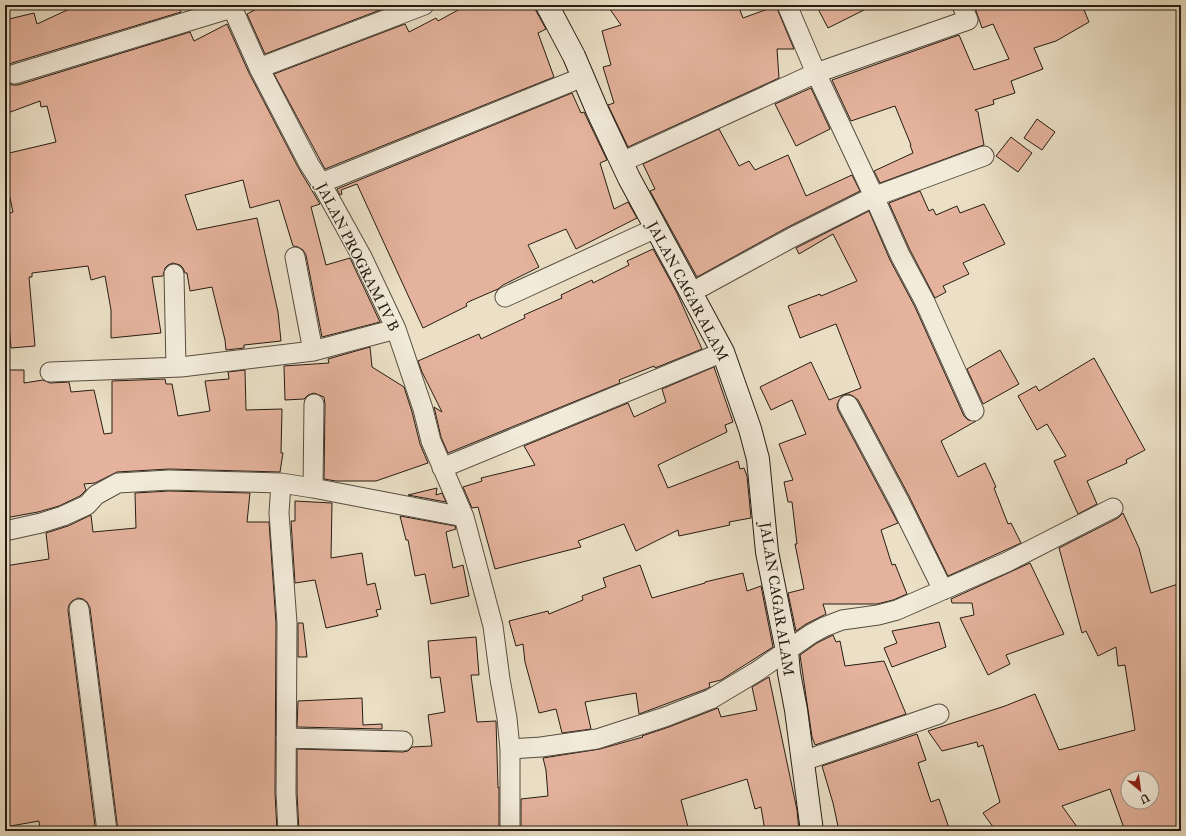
<svg xmlns="http://www.w3.org/2000/svg" width="1186" height="836" viewBox="0 0 1186 836" font-family="'IM FELL Great Primer',serif">
<style>
.building{fill:#e5b39d;stroke:#251c13;fill-rule:evenodd}
.lines{fill:none;stroke-linecap:round;stroke-linejoin:round}
.street-casing{stroke:#564d40;stroke-width:21}
.secondary-casing{stroke:#251c13;stroke-width:24}
.street{stroke:#f2ebda;stroke-width:19}
.secondary{stroke:#f2ebda;stroke-width:22}
.labels{text-anchor:middle;dominant-baseline:central;stroke-width:3;stroke-linejoin:round;paint-order:stroke}
.street-label{font-size:15px;fill:#251c13;stroke:#f2ebda}
</style>
<rect width="100%" height="100%" fill="#ebe0c6"/>
<filter id="stains"><feTurbulence type="fractalNoise" baseFrequency=".005" numOctaves="4"/><feColorMatrix values="0 0 0 0 .2 0 0 0 0 .09 0 0 0 0 .02 0 0 0 .5 -.17"/></filter>
<radialGradient id="worn" r=".72"><stop offset=".6" stop-color="#630" stop-opacity="0"/><stop offset="1" stop-color="#630" stop-opacity=".3"/></radialGradient>
<!-- building -->
<path class="building" d="M78,5H178L181,12L12,63L7,66L5,70V20L34,13L37,24Z
M264,5H393L265,54L247,14Z
M467,5H535L536,11L546,29L538,33L554,77L325,169L274,74L405,24L409,32L436,18L438,21Z
M607,5H738L743,18L776,6L794,49H777L779,78L628,147L608,105L614,103L603,67L611,65L602,31L621,25Z
M816,5H874L828,28Z
M974,5H1082L1089,22L1056,41L1034,48L1043,69L1011,81L1015,93L993,100L994,104L975,110L978,112L984,145L972,149L880,183L874,171L913,153L910,145H911L895,106L851,121L832,80L959,35L974,70L1009,59L993,24L982,28Z
M227,24L249,73L299,169L320,204L311,207L326,265L350,258L380,322L322,337L306,255L303,250L298,247L293,246L279,200L250,208L243,180L185,195L197,230L257,218L278,312L281,341L244,345V348L226,350L225,340L212,287L190,291L187,273H185L183,268L180,265L173,263L168,265L165,268L163,276L152,277L161,333L111,338V310L105,276L91,280L88,266L32,273V277H29L35,346L11,348L5,281V214L13,212L5,175V154L56,142L47,106L41,107L40,101L5,114V78L8,82L12,85H18L190,32L194,41Z
M811,88L830,129L796,146L775,104Z
M572,93L581,113L584,112L607,160L600,163L614,209L628,202L637,218L576,249L566,229L528,245L539,267L503,285L498,289L468,302L466,304L467,306L423,328L357,184L341,190L342,194L340,195L337,189Z
M1037,119L1055,132L1042,150L1024,138Z
M719,129L739,166L749,161L755,170L788,155L806,196L852,175L860,191L788,227L697,277L650,191L655,189L643,164Z
M1011,137L1032,153L1018,172L996,156Z
M920,191L929,211L933,209L936,215L957,206L960,213L984,204L1005,244L963,263L969,274L943,286L946,292L935,298L910,250L889,203Z
M869,211L890,260L915,307L964,416L968,420L976,421L941,441L958,477L985,463L996,487L994,488L1008,524L1011,523L1021,543L948,576L909,496L858,400L853,396L848,394L843,395L839,400L837,405L838,410L898,523L881,530L892,565L895,564L907,594L893,600L877,604H823L826,614L806,624L796,631L788,593L804,589L795,544H797L792,502H788L784,482L793,480L779,444L806,434L792,400L771,410L760,387L811,362L829,400L861,388L836,324L800,338L788,306L820,294L821,296L857,281L833,234L799,254L796,248Z
M653,249L677,293L702,349L655,368L654,366L619,380L620,383L448,453L441,437L434,407L442,412L422,372L418,361L479,334L481,339L525,318L524,315L562,298L561,295L592,280L593,283L629,265L627,261Z
M370,347L372,367L404,387L412,412L420,444L428,463L376,481H336L324,479L325,404L324,397L314,393L308,395L304,399L285,400L284,366L329,363L328,359Z
M1000,350L1019,384L983,404L967,369Z
M1094,358L1145,450L1126,460L1127,463L1087,481L1097,504L1078,514L1054,461L1066,456L1047,424L1037,430L1018,396L1036,386L1039,391Z
M714,367L733,422L725,425L727,432L658,465L668,488L738,461L740,469L744,468L747,476L751,518L729,522L730,525L679,536L678,530L636,551L624,524L578,541L581,547L495,569L478,507L472,508L463,487L482,481L481,478L535,465L524,446L628,403L634,417L666,402L662,389Z
M5,370H24V383L43,380L50,383L69,382L71,392L94,390L104,434L112,433V381L165,379L166,384H172L178,416L210,411L205,381L229,379L228,372L245,370L246,410L282,409L281,453H283L280,472L169,469L117,472L95,483L84,484L86,490L80,496L59,506L38,512L5,518Z
M437,488L436,495L442,493L446,502L408,495Z
M169,491L250,493L247,522H269L276,623L275,793L277,831H118L90,608L87,602L83,599L78,598L72,601L69,605L68,610L95,826L68,831H40L39,821L5,827V566L49,559L46,533L68,526L91,515L93,532L136,528L135,493Z
M295,501L332,503L331,558L362,553L367,585L375,583L381,609L376,610L378,616L326,628L315,580L295,583L291,521H295Z
M1123,513L1139,548L1151,593L1181,583V831H1125L1110,789L1062,806L1080,831H996L983,813L1000,802L983,745L978,747L977,742L942,751L928,731L1005,706L1035,694L1059,750L1135,730L1125,665L1118,666L1116,647L1098,656L1086,631L1082,633L1059,548L1118,518ZM1128,778H1152V802H1128Z
M400,516L455,526L456,529L446,532L453,568L463,565L469,596L431,604L425,574L415,576L408,540H406Z
M1030,563L1064,634L1006,655L1010,664L988,675L960,618L974,615L972,603H952L951,599Z
M640,565L652,598L705,583V582L743,573L747,591L761,586L773,647L721,680L709,683L710,687L706,689L639,714L636,693L585,702L591,729L562,733L556,709L539,713L525,662L523,644L516,646L509,621L548,611L549,614L583,600L582,596L606,587L603,578Z
M939,622L946,647L892,667L884,648L897,643L892,631Z
M298,623H303L307,657H298Z
M833,635L836,642L840,641L845,666L884,661L906,714L815,745L812,737L800,655L817,643Z
M476,637L479,675H471L477,722L496,721L498,788L499,787V831H299L297,793V749L403,752L408,751L412,747L432,746L428,715L445,712L440,677L431,678L428,641Z
M769,677L797,810L799,831H765L761,807L755,809L747,779L681,800L689,831H521V799L548,796L546,770L543,758L600,749L643,737L642,736L669,727L718,708L721,717L757,710L752,687Z
M362,698L363,725L382,724V729L297,727L298,701Z
M917,734L926,760L918,763L931,802L939,799L950,831H839L833,803L822,766Z"/>
<g class="lines">
<!-- street casing -->
<g class="street-casing">
<path id="street" d="M231,5L259,68L309,164L321,183L362,257L396,329L423,409L431,441L464,517L493,626L500,679L507,718L510,749V831
M787,5L816,73L872,192L900,255L925,302L974,411
M259,68L424,5
M15,74L232,8
M622,162L816,73L968,20L962,5
M321,183L583,77
M295,257L313,351
M174,274L176,367
M692,292L793,237L873,197L984,156
M505,297L656,228
M50,372L181,367L313,351L396,329
M848,405L899,501L943,590
M442,468L723,352
M281,483L279,513L287,623L286,793L288,831
M313,488L314,404
M5,531L41,523L63,516L87,505L96,495L118,483L169,480L281,483L313,488L464,517
M79,609L107,831
M286,738L403,741
M510,749L541,747L597,739L665,717L711,699L756,672L811,634L824,627L842,620L878,615L897,610L1007,562L1113,508
M803,761L939,714"/>
</g>
<!-- secondary casing -->
<g class="secondary-casing">
<path id="secondary" d="M547,5L574,56L597,110L629,178L723,352L750,429L758,459L767,552L787,651L789,673L796,710L812,831"/>
</g>
<!-- street -->
<use href="#street" class="street"/>
<!-- secondary -->
<use href="#secondary" class="secondary"/>
</g>
<g class="labels">
<!-- street labels -->
<g class="street-label">
<text transform="translate(358 257) rotate(63)">JALAN PROGRAM IV B</text>
<text transform="translate(688 291) rotate(62)">JALAN CAGAR ALAM</text>
<text transform="translate(777 599) rotate(81)">JALAN CAGAR ALAM</text>
</g>
</g>
<!-- margin -->
<rect width="1186" height="836" fill="none" stroke="#ebe0c6" stroke-width="20"/>
<rect x="6" y="6" width="1174" height="824" fill="none" stroke="#251c13" stroke-width="2"/>
<rect x="10" y="10" width="1166" height="816" fill="none" stroke="#251c13"/>
<!-- north arrow -->
<g transform="translate(1140 790) rotate(151)"><circle r="19" fill="#f2ebda" stroke="#a0988a"/>
<path d="M0-3L7 15L0 10L-7 15Z" fill="#8f2418"/>
<text y="-6" font-size="11" font-weight="bold" text-anchor="middle" fill="#251c13">U</text>
</g>
<rect width="100%" height="100%" filter="url(#stains)"/>
<rect width="100%" height="100%" fill="url(#worn)"/>
</svg>
